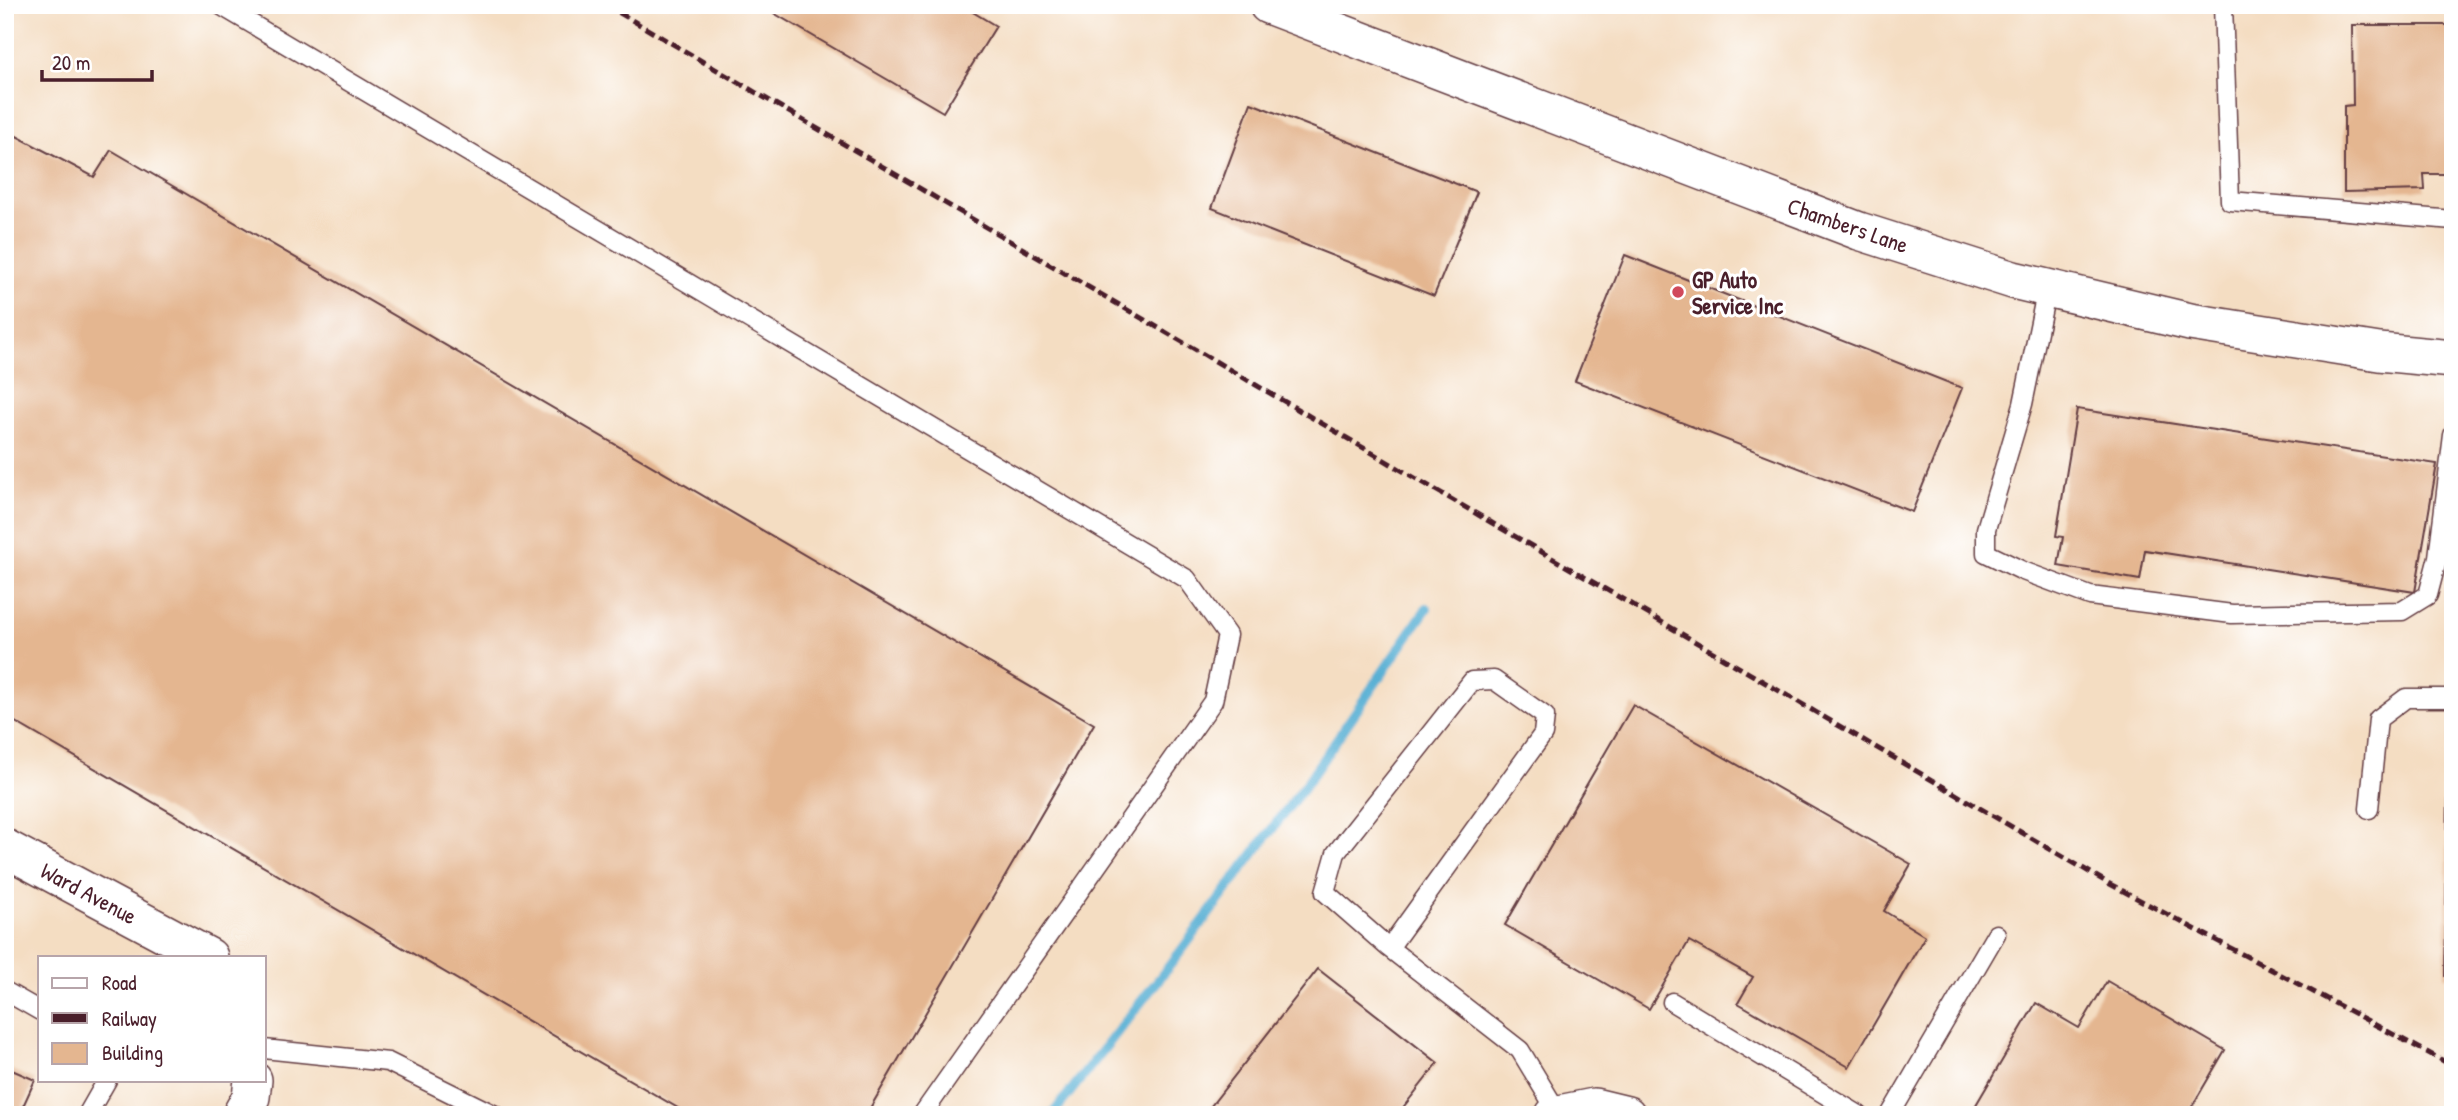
<svg xmlns="http://www.w3.org/2000/svg" width="2458" height="1120" viewBox="0 0 2458 1120" font-family="'Patrick Hand',sans-serif">
<style>
.lines{fill:none;stroke-linecap:round;stroke-linejoin:round}
.stream{stroke:#55aed3;stroke-width:10}
.building{fill:#e4b690}
.service-casing{stroke:#643c42;stroke-width:21}
.minor-casing{stroke:#643c42;stroke-width:40}
.service{stroke:#fff;stroke-width:18}
.minor{stroke:#fff;stroke-width:37}
.rail{stroke:#4a1f2b;stroke-width:5;stroke-dasharray:10 5;stroke-linecap:butt}
.poi-dot{fill:#d1495b;stroke:#fff;stroke-width:2.5}
.labels{text-anchor:middle;dominant-baseline:central;stroke-width:6;stroke-linejoin:round;paint-order:stroke}
.street-label{font-size:23px;fill:#4a1f2b;stroke:#fff}
.poi-label{font-size:23px;font-weight:bold;fill:#4a1f2b;stroke:#fff;text-anchor:start}
</style>
<rect width="100%" height="100%" fill="#fff"/>
<filter id="ink" filterUnits="userSpaceOnUse"><feTurbulence type="fractalNoise" baseFrequency=".0143" numOctaves="2"/><feDisplacementMap in="SourceGraphic" scale="14" xChannelSelector="R" yChannelSelector="G"/><feConvolveMatrix kernelMatrix="1 2 1 2 8 2 1 2 1" color-interpolation-filters="sRGB"/></filter>
<filter id="wash" filterUnits="userSpaceOnUse"><feTurbulence type="fractalNoise" baseFrequency=".00686" numOctaves="4" result="noise"/><feDisplacementMap in="SourceGraphic" scale="28" xChannelSelector="R" yChannelSelector="G"/><feGaussianBlur stdDeviation="1.57" result="paint"/><feColorMatrix in="noise" values="0 0 0 0 0 0 0 0 0 0 0 0 0 0 0 0 0 1.4 0 .05"/><feComposite in="paint" operator="in"/></filter>
<g filter="url(#wash)">
<rect width="100%" height="100%" fill="#f4ddc2"/>
<g class="lines">
<!-- stream -->
<path class="stream" d="M1052,1115L1181,951L1308,781L1427,608"/>
</g>
<g id="blocks">
<!-- building -->
<path class="building" d="M760,5H961L996,26L943,112Z
M2352,25H2453V174H2424L2425,190L2344,192V106L2353,105Z
M1251,103L1477,192L1434,296L1212,208Z
M7,131L94,177L111,150L1094,724L866,1115H690L5,716V132Z
M1625,255L1962,388L1912,512L1575,381Z
M2077,409L2437,464L2415,592L2145,550L2140,580L2058,566L2063,537L2056,536Z
M1633,705L1911,864L1884,911L1925,936L1849,1067L1738,1003L1753,977L1689,941L1649,1009L1505,925Z
M2449,730H2453V976H2445Z
M1318,969L1438,1063L1397,1115H1204Z
M2107,981L2225,1050L2187,1115H1970L2036,1003L2079,1028Z
M5,1067L35,1080L19,1115H5Z"/>
</g>
</g>
<g filter="url(#ink)">
<use href="#blocks" fill-opacity="0" stroke="#643c42" stroke-width="2"/>
<g class="lines">
<!-- service casing -->
<g class="service-casing">
<path id="service" d="M220,5L1187,579L1227,635L1213,701L922,1115
M2223,5L2230,201L2453,220
M2047,288L2023,404L1986,529V553L2023,571L2090,596L2232,614L2402,611L2428,595L2438,557L2453,435
M2369,809L2378,719L2406,698H2453
M1389,948L1325,892L1336,853L1472,681L1494,680L1545,716L1543,734L1389,948L1520,1050L1558,1113
M5,991L40,1011
M1672,1002L1859,1115
M264,1049L388,1062L495,1115
M87,1115L107,1080
M1890,1115L1996,934"/>
</g>
<!-- minor casing -->
<g class="minor-casing">
<path id="minor" d="M1268,5L1859,231L2013,280L2190,322L2379,352L2453,359
M5,848L209,957
M241,1115L251,1097L253,1080
M1554,1115L1594,1107L1627,1115"/>
</g>
<!-- service -->
<use href="#service" class="service"/>
<!-- minor -->
<use href="#minor" class="minor"/>
<!-- rail -->
<path class="rail" d="M606,5L2108,883L2453,1066"/>
</g>
</g>
<!-- markers -->
<circle class="poi-dot" cx="1678" cy="292" r="7"/>
<g class="labels">
<!-- street labels -->
<g class="street-label">
<text transform="translate(1848 225) rotate(19)">Chambers Lane</text>
<text transform="translate(89 893) rotate(28)">Ward Avenue</text>
</g>
<!-- poi labels -->
<g class="poi-label">
<text x="1692" y="279">GP Auto<tspan x="1692" dy="26">Service Inc</tspan></text>
</g>
</g>
<!-- margin -->
<rect width="2458" height="1120" fill="none" stroke="#fff" stroke-width="28"/>
<!-- legend -->
<rect x="38" y="956" width="228" height="126" fill="#ffffff" stroke="#b7a5aa" stroke-width="2"/>
<rect x="52" y="978" width="35" height="10" fill="#ffffff" stroke="#b7a5aa" stroke-width="2"/>
<text x="102" y="990" font-size="21" fill="#4a1f2b">Road</text>
<rect x="52" y="1013" width="35" height="10" fill="#4a1f2b" stroke="#b7a5aa" stroke-width="2"/>
<text x="102" y="1026" font-size="21" fill="#4a1f2b">Railway</text>
<rect x="52" y="1043" width="35" height="21" fill="#e4b690" stroke="#b7a5aa" stroke-width="2"/>
<text x="102" y="1060" font-size="21" fill="#4a1f2b">Building</text>
<!-- scale -->
<path d="M42 70v10h110v-10" fill="none" stroke="#4a1f2b" stroke-width="3.5"/>
<text x="52" y="70" font-size="21" fill="#4a1f2b" stroke="#ffffff" stroke-width="5" paint-order="stroke">20 m</text>
</svg>
